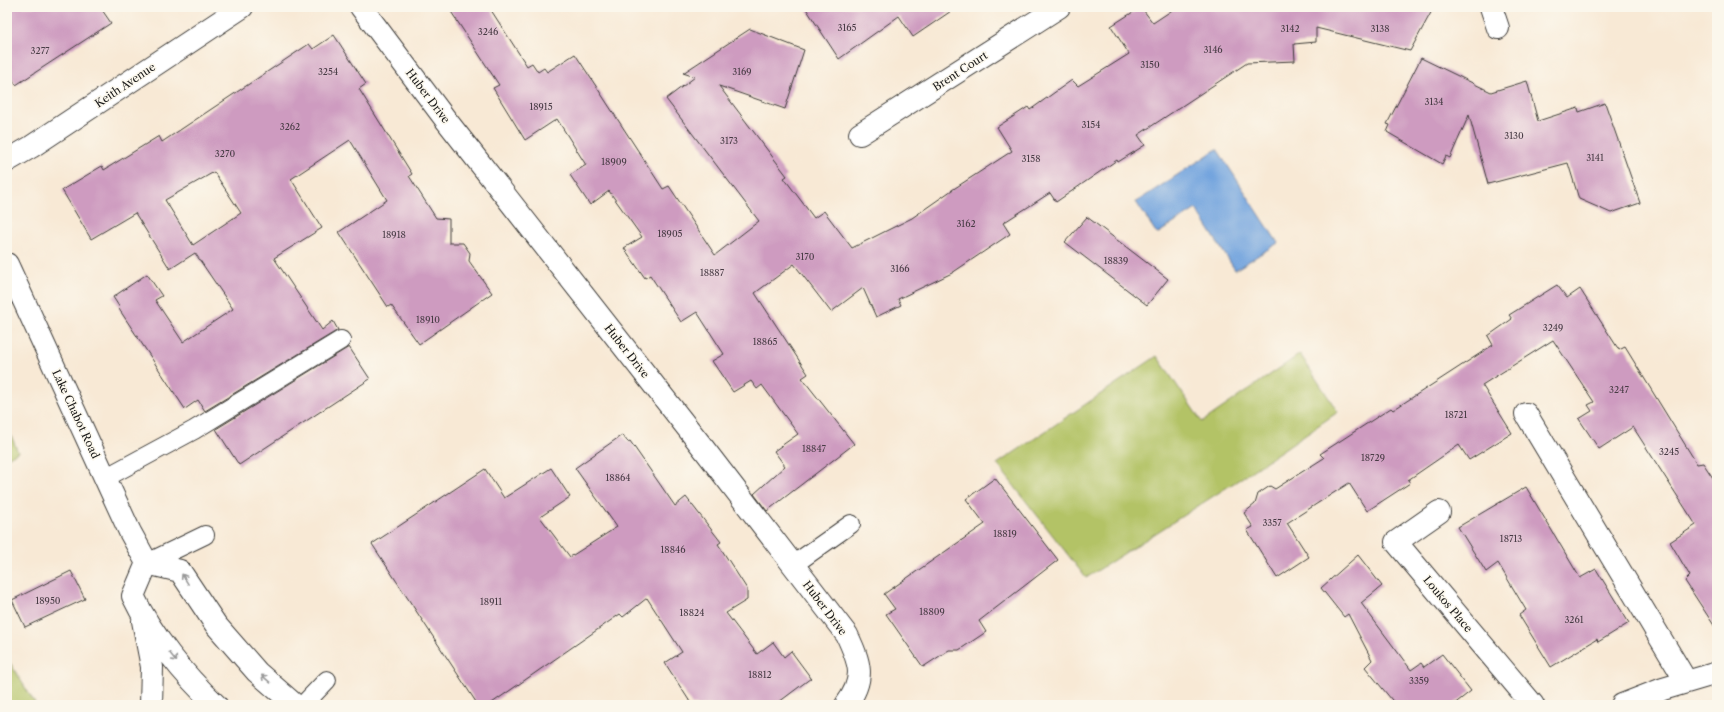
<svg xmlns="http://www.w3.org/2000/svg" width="1724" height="712" viewBox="0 0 1724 712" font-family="'Libre Caslon Text',serif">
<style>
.green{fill:#b3c366;stroke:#687041}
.water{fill:#73a4de;stroke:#48607d}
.building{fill:#ce9bc0;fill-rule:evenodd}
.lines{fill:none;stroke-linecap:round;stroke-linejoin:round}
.service-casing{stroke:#3d3b38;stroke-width:20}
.minor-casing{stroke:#3d3b38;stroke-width:24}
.tertiary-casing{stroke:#3d3b38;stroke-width:24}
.secondary-casing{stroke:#3d3b38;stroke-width:24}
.service{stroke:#fff;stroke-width:18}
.minor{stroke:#fff;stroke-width:22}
.tertiary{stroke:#fff;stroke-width:22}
.secondary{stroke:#fff;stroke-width:22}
.oneway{stroke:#999}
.labels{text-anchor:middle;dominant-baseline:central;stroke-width:3;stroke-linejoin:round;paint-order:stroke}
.number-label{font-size:9px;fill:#483c45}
.street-label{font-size:11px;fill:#1c1c1c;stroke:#fbf7ec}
</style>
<rect width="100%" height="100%" fill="#fbf7ec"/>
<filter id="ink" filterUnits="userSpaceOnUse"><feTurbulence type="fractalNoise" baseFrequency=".025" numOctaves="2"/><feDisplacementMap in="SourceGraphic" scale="8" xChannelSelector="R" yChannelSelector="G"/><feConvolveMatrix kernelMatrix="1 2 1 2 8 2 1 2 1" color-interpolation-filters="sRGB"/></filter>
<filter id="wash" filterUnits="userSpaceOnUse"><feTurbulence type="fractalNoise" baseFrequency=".012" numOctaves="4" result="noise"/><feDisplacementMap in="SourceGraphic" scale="16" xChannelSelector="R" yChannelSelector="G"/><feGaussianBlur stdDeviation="0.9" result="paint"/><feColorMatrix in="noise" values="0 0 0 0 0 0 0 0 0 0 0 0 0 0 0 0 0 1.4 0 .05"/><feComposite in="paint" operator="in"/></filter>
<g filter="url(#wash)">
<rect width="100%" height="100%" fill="#f8e9d5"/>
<!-- green -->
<path class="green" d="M1300,354L1338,412L1240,479L1086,578L997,464L1157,356L1202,422Z
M7,426L18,452L7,458Z
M7,658L36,705H7Z"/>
<!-- water -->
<path class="water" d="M1217,149L1278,243L1235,270L1196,209L1157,234L1136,202Z"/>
<g id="blocks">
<!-- building -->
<path class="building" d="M7,7H100L111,23L16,85L7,70Z
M448,7H489L527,66L532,63L538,72L544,68L547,72L575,54L663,189L669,186L715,255L759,221L666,99L695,77L683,73L750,29L804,50L785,109L719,86L787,176L784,178L814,218L824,211L852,248L912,218L952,190L1012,151L997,127L1028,107L1030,110L1072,80L1078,86L1129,54L1111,26L1141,7L1153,23L1177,7H1434L1410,51L1316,28V42L1294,44L1295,61L1247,63L1138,135L1145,145L1118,162L1117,160L1056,202L1050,193L1003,223L1010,234L952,273L898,299L901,305L876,317L863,288L831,312L794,264L755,293L808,374L802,378L854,444L767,511L754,494L785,466L774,451L798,434L762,385L757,389L751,381L733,392L712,361L724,354L697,312L681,322L650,275L645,278L624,248L642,237L609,191L590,205L570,175L586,165L557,119L525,140L493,88L499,85Z
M805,7H957L913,37L899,16L839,59Z
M334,35L366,84L359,89L412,174L409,176L436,218L449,219V243H463L470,253L469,261L492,293L419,344L391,305L388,307L339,232L387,200L350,140L291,179L322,228L274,258L322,330L333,321L338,330L205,411L198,400L185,409L119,309L120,308L113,297L147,274L162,296L155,300L183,342L233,309L195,253L170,269L135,213L91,239L62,190L102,166L104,170L159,136L162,142L309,44L313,49ZM214,172L241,213L193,245L165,200Z
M1421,58L1491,92L1527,81L1538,121L1578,108L1579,112L1605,103L1640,203L1611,213L1579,199L1568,163L1488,184L1469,115L1450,158L1446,156L1442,164L1387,132L1390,125L1387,124Z
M1087,217L1168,279L1147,305L1065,242Z
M1557,285L1567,298L1580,289L1619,350L1625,347L1697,464L1703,463L1717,484V630L1685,581L1690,576L1670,542L1696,525L1633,427L1599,449L1579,419L1592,411L1588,405L1594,402L1553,340L1482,385L1512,433L1469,460L1459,445L1408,480L1410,483L1367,511L1349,483L1287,523L1309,557L1277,578L1247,530L1253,527L1244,513L1255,504L1258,494L1270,486L1275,489L1324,458L1320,454L1391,408L1393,410L1493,345L1488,336L1512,319L1509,315Z
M349,347L370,379L239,465L216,429Z
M622,435L628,442L630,441L675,506L686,497L721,542L718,544L747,589V600L726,613L757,654L773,642L784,657L791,651L811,678L775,705H692L665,663L682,652L647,598L623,617L620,614L489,705H478L372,544L485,469L504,498L551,468L570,497L540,517L570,557L617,527L575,468Z
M995,478L1058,560L979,621L986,632L959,650H949L923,667L886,614L895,609L884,594L985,524L966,499Z
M1526,487L1580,578L1596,569L1629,623L1598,642L1597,639L1551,667L1519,615L1526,610L1498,563L1486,572L1458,527Z
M1358,555L1382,586L1361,603L1411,670L1421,663L1424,667L1442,654L1471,691L1453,705H1396L1365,667L1372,660L1348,614L1344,617L1321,588Z
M71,571L85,599L25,627L12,600Z"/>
</g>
</g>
<g filter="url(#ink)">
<use href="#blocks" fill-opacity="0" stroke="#3d3b38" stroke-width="1"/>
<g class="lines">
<!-- service casing -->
<g class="service-casing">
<path id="service" d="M105,478L194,430L341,340
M147,563L205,535
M793,565L851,524
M303,705L327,680"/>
</g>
<!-- minor casing -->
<g class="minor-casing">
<path id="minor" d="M361,7L446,120L704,449L847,635C860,663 866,678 846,705
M1491,7L1498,28
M860,134L1059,7
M7,161L31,147L242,7
M1526,414L1686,681
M1439,512L1396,542L1533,705"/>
</g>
<!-- tertiary casing -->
<g class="tertiary-casing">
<path id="tertiary" d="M1622,705L1663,689L1717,673"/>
</g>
<!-- secondary casing -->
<g class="secondary-casing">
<path id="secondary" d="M7,264L112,493L130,532L147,563L180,571L216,625L257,672L295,705
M147,563L133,596C152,636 184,675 216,705
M143,621L152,667L151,705"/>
</g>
<!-- service -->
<use href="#service" class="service"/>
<!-- minor -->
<use href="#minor" class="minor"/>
<!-- tertiary -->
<use href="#tertiary" class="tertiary"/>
<!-- secondary -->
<use href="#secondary" class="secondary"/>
</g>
<!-- one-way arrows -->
<defs><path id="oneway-shaft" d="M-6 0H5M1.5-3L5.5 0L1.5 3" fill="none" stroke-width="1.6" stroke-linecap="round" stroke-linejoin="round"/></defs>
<g class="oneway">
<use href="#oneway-shaft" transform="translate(185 579) rotate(-122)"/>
<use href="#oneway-shaft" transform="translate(173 657) rotate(51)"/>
<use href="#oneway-shaft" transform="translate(266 679) rotate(-139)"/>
</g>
</g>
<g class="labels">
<!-- number labels -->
<g class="number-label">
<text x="847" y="27">3165</text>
<text x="1290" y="28">3142</text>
<text x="1380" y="28">3138</text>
<text x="488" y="31">3246</text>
<text x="1213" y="49">3146</text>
<text x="40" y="50">3277</text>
<text x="1150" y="64">3150</text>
<text x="328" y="71">3254</text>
<text x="742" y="71">3169</text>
<text x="1434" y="101">3134</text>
<text x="541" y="106">18915</text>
<text x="1091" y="124">3154</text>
<text x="290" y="126">3262</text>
<text x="1514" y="135">3130</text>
<text x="729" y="140">3173</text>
<text x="225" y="153">3270</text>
<text x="1595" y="157">3141</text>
<text x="1031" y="158">3158</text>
<text x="614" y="161">18909</text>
<text x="966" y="223">3162</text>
<text x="670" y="233">18905</text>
<text x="394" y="234">18918</text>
<text x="805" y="256">3170</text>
<text x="1116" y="260">18839</text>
<text x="900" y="268">3166</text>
<text x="712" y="272">18887</text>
<text x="428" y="319">18910</text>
<text x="1553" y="327">3249</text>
<text x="765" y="341">18865</text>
<text x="1619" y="389">3247</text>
<text x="1456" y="414">18721</text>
<text x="814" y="448">18847</text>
<text x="1669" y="451">3245</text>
<text x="1373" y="457">18729</text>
<text x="618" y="477">18864</text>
<text x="1272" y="522">3357</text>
<text x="1005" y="533">18819</text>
<text x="1511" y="538">18713</text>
<text x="673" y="549">18846</text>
<text x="48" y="600">18950</text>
<text x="491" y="601">18911</text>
<text x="932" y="611">18809</text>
<text x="692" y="612">18824</text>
<text x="1574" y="619">3261</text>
<text x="760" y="674">18812</text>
<text x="1419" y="680">3359</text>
</g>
<!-- street labels -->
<g class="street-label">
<text transform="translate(960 71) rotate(-33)">Brent Court</text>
<text transform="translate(125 85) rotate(-34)">Keith Avenue</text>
<text transform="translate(428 96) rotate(53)">Huber Drive</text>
<text transform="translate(627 351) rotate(52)">Huber Drive</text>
<text transform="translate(76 414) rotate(65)">Lake Chabot Road</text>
<text transform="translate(1448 604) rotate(50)">Loukos Place</text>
<text transform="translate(825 608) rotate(53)">Huber Drive</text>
</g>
</g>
<!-- margin -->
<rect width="1724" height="712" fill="none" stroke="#fbf7ec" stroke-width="24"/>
</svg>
